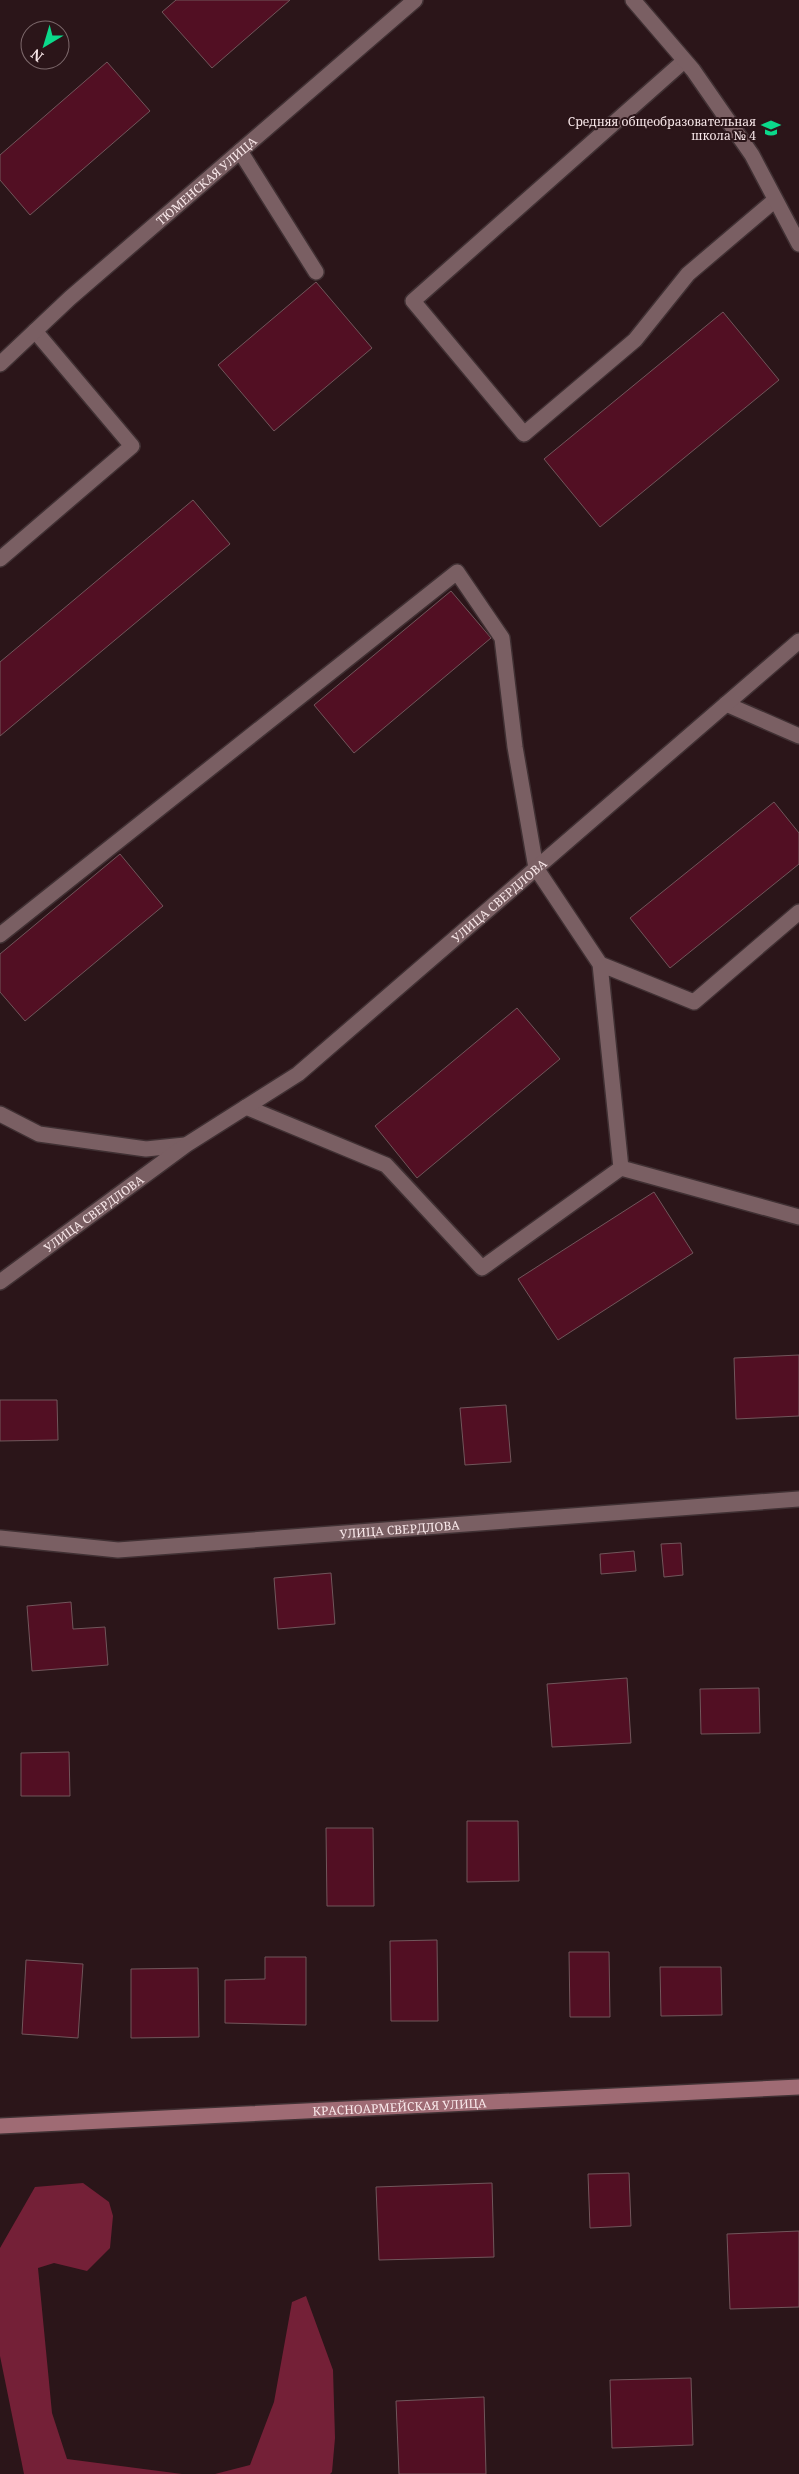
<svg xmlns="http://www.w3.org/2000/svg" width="799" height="2474" viewBox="0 0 799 2474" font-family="'Noto Serif',serif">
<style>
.green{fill:#742037}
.building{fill:#520f23;stroke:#71565b}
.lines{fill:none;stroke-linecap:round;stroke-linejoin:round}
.lane-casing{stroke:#403033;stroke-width:18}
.street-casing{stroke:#403033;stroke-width:18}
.secondary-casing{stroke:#403033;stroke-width:18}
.lane{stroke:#7a5f63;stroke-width:15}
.street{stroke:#7a5f63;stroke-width:15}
.secondary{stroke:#9f6b74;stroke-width:15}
.labels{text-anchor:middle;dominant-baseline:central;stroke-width:4;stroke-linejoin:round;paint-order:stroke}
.poi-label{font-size:12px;fill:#f8e7e9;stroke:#2b1519;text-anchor:end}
.street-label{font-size:12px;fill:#f8e7e9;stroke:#2b1519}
</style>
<rect width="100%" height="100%" fill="#2b1519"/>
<!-- green -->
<path class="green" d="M83,2183L109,2202L113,2216L110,2248L87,2271L54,2263L38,2268L52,2413L67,2459L182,2474H24L0,2356V2248L35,2187Z
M306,2296L333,2370L335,2438L332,2472L330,2474H215L250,2465L274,2402L292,2302Z"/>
<!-- building -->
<path class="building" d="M176,0H290L212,68L162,12Z
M107,62L150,111L30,215L0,180V155Z
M316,282L372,348L274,431L218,365Z
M723,312L779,380L600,527L544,459Z
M193,500L230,544L0,736V662Z
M451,591L491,638L354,753L314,705Z
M774,802L799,833V864L670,968L630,918Z
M120,854L163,906L25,1021L0,992V954Z
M517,1008L560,1059L417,1178L375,1126Z
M654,1192L693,1253L558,1340L518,1279Z
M799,1355V1416L736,1419L734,1358Z
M0,1400H57L58,1440L0,1441Z
M506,1405L511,1462L465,1465L460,1408Z
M681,1543L683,1575L664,1577L661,1544Z
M634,1551L636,1571L601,1574L600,1554Z
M331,1573L335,1624L278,1629L274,1578Z
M71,1602L73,1629L105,1627L108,1665L32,1671L27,1606Z
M627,1678L631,1743L552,1747L547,1684Z
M759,1688L760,1733L701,1734L700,1689Z
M69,1752L70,1796H21V1753Z
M467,1821H518L519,1881L467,1882Z
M326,1828H373L374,1906H327Z
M437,1940L438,2021H391L390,1941Z
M569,1952H609L610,2017H570Z
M265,1957H306V2025L225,2023V1980L265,1979Z
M26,1960L83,1964L78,2038L22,2034Z
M660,1967H721L722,2015L661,2016Z
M198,1968L199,2037L131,2038V1969Z
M629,2173L631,2226L590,2228L588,2174Z
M492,2183L494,2257L379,2260L376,2187Z
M799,2231V2307L730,2309L727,2234Z
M691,2378L693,2445L612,2448L610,2380Z
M484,2397L486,2474H399L396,2401Z"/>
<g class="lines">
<!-- lane casing -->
<g class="lane-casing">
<path id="lane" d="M684,61L413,301L524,434L635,340L688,274L775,200
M240,151L316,272
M0,559L132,446L35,331
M726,704L799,736
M0,935L457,572L502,638L515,747L536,868L600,964L621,1168L482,1268L386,1165L246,1107
M600,964L694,1002L799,912
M621,1168L799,1217"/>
</g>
<!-- street casing -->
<g class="street-casing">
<g id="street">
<path d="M633,0L693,70L752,155L799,244"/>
<path id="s1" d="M0,364L70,298L415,0"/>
<path d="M0,1114L39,1134L146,1149L185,1145"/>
<path id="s2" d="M0,1282L186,1145L298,1074L799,641"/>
<path id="s3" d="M0,1538L118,1550L799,1499"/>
</g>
</g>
<!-- secondary casing -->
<g class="secondary-casing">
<g id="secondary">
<path id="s4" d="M0,2126L799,2087"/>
</g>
</g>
<!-- lane -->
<use href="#lane" class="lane"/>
<!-- street -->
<use href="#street" class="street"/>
<!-- secondary -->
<use href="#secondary" class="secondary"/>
</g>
<!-- icons -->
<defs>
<g id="school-bare" transform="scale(1.5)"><path d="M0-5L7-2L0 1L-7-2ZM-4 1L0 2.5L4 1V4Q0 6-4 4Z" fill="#0bd98b" stroke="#2b1519" stroke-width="2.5" paint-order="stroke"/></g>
</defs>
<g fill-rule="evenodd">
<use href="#school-bare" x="771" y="128"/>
</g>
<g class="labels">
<!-- poi labels -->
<g class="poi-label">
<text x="756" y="121">Средняя общеобразовательная<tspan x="756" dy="14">школа № 4</tspan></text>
</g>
<!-- street labels -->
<g class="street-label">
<text stroke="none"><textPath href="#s1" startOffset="276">ТЮМЕНСКАЯ УЛИЦА</textPath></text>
<text stroke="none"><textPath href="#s2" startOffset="629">УЛИЦА СВЕРДЛОВА</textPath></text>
<text stroke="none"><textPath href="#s2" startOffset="116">УЛИЦА СВЕРДЛОВА</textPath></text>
<text stroke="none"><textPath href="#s3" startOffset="401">УЛИЦА СВЕРДЛОВА</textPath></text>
<text stroke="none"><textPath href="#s4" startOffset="400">КРАСНОАРМЕЙСКАЯ УЛИЦА</textPath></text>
</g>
</g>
<!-- north arrow -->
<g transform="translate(45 45) rotate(218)"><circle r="24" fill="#2b1519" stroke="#7d696c"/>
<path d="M0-4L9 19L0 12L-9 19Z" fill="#0bd98b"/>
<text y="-8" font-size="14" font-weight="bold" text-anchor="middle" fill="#f8e7e9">N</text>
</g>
</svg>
